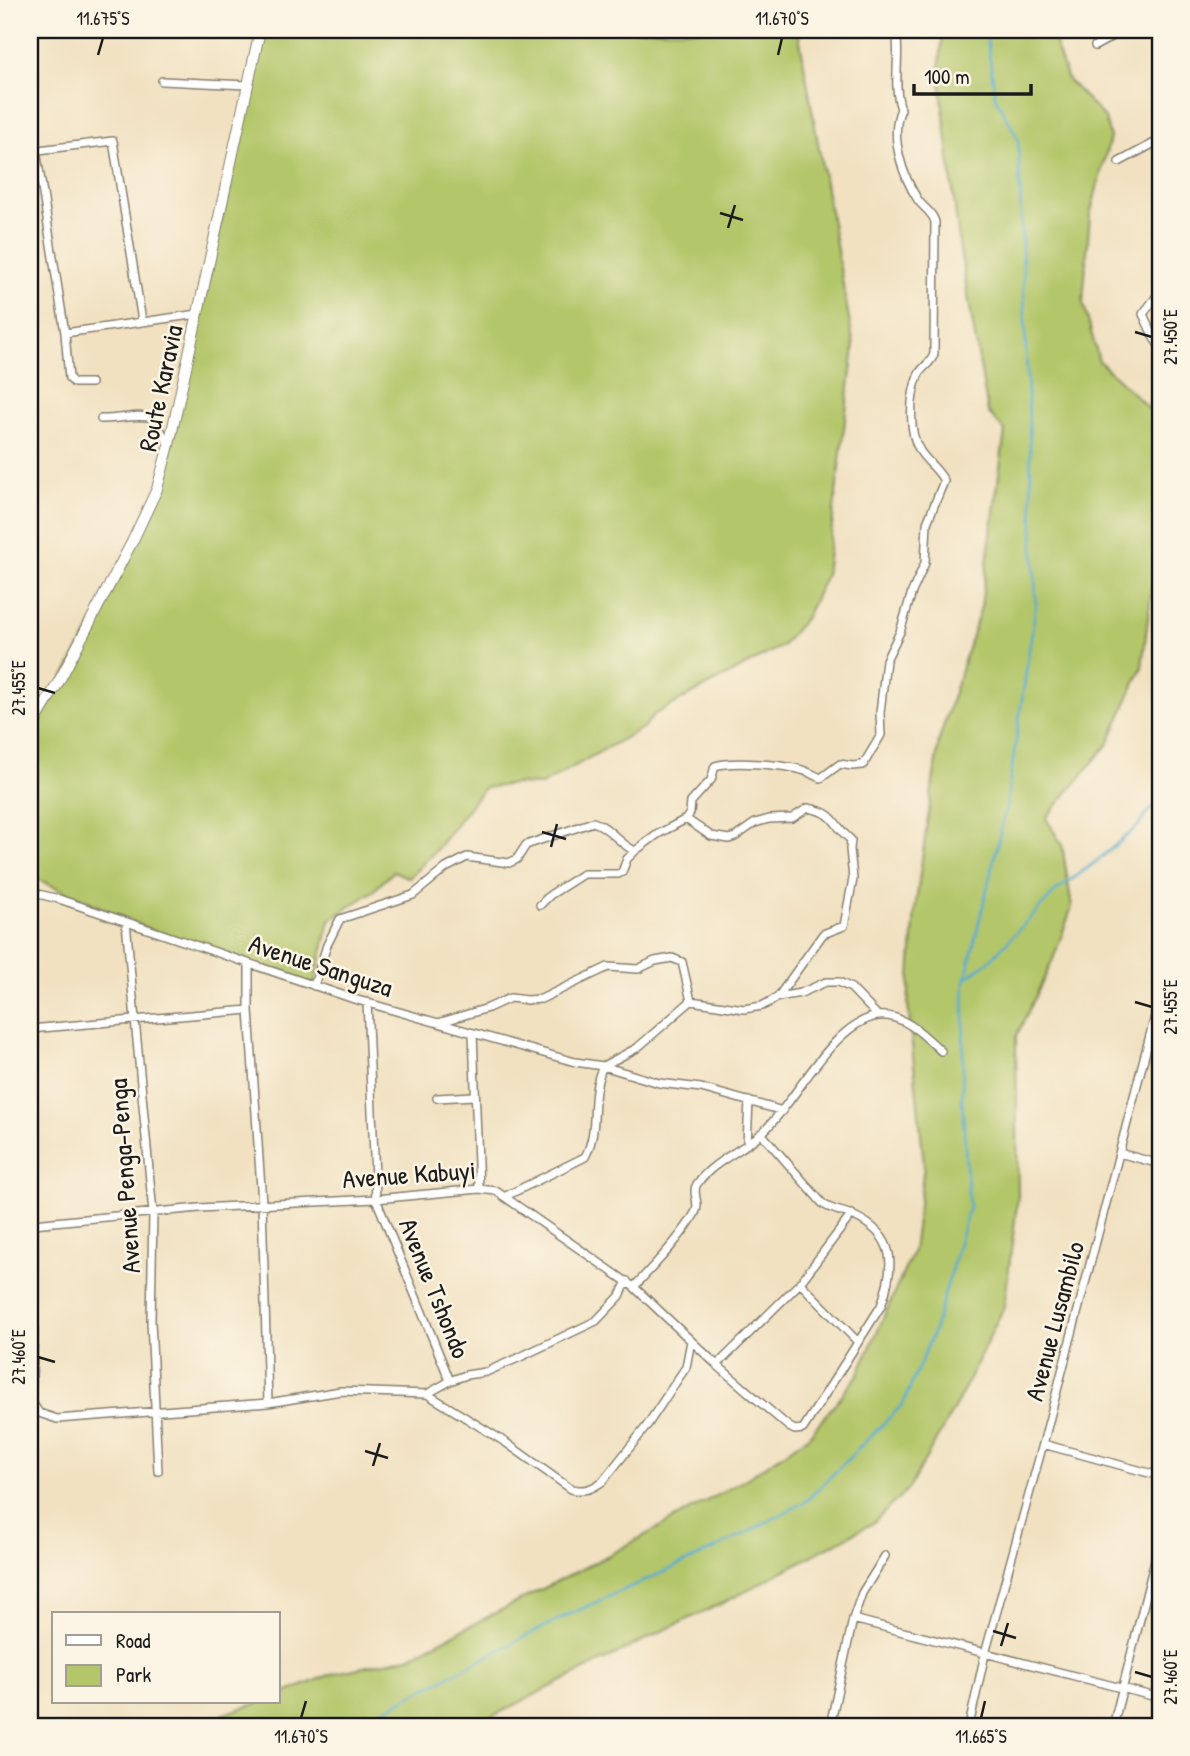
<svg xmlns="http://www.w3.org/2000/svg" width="1190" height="1756" viewBox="0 0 1190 1756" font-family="'Patrick Hand',sans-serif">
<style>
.green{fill:#b3c669;stroke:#687142;stroke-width:2}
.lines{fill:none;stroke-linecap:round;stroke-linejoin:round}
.stream{stroke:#51aace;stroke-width:2.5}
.street-casing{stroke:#867e6e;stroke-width:10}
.secondary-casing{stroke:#867e6e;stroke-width:12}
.street{stroke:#fff;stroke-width:7}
.secondary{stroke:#fff;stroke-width:10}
.ticks{fill:none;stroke:#1c1c1c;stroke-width:2.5}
.labels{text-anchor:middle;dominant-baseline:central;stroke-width:5;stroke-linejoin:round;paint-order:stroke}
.street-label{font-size:26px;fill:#1c1c1c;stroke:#fcf5e5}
.neatline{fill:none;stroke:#1c1c1c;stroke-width:2.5}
.ticks-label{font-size:18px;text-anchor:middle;fill:#1c1c1c}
</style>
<rect width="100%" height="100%" fill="#fcf5e5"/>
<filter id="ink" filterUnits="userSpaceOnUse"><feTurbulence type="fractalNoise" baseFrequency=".0143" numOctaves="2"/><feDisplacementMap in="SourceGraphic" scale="14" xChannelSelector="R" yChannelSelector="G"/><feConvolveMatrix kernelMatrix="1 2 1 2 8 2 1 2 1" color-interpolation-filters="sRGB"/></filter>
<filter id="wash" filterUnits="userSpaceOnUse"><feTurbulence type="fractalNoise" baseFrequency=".00686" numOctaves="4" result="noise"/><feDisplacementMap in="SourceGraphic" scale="28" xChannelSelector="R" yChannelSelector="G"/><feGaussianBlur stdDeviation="1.57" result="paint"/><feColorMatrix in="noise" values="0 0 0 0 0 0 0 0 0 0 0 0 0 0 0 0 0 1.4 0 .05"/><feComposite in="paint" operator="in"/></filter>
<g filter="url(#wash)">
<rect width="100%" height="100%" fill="#f1e1c1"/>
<!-- green -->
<path class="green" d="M264,30H798L854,347L826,575L806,617L782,646L655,714L644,727L541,785L515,784L484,788L436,850L409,878L394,871L373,891L330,920L314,986L149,929L30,876V738L110,594L143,528L166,470Z
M943,30H1050L1068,80L1105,118L1110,138L1090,215L1083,302L1099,361L1155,414L1160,441V551L1152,586L1142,667L1108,744L1046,818L1062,845L1072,907L1052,962L1016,1037L1018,1197L1004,1307L960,1398L909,1488L873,1523L725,1602L660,1632L473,1726H216L223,1714L262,1702H278V1696L331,1674L409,1657L611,1554L746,1479L808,1437L858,1375L913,1251L924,1165L908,1005L915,909L939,740L981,607L1005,431L988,412L960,250L939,73Z"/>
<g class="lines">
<!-- stream -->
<path class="stream" d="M966,978L988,962L1056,891L1097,861L1138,826L1149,811L1160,803
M353,1726L559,1619L717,1548L805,1502L903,1404L935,1328L969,1207L962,1099L965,982L1006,808L1036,604L1018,139L995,96L986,30"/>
</g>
</g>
<g filter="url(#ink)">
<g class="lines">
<!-- street casing -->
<g class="street-casing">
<path id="street" d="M1095,46L1124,30
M162,81L247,85
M36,150L65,333L198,314
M30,151L113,141L142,321
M1119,162L1160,140
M1160,292L1143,314L1154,338L1160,347
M65,333L69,378L74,383H91
M101,419C118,420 136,413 153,418L169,444
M686,819L711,836L729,839L735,837L755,823L769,819L792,818L808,808C839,814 831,824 851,840L850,849L853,879L844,926L823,934L778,997L773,1000L762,1006L744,1009L691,1001
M30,892L59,899L354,999L575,1062L603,1066L659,1083L701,1088L783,1111
M540,905L550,895L583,874H618L622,872L627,859L635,851L658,834L686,819L690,813L691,802L711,780L715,766C732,760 788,765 805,771C811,773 815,776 821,778L840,764L852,766L863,765L881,735L880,713L886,660L900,632L912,592L925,563L927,523L944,481C939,470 927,462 920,451C908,432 910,396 918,376C921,367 931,364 934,354L935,222C932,211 924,209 918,200C903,177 889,136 901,109C892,84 901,57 896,30
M126,922L153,1213L151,1321L158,1471
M249,964V1010L262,1203L268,1403
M314,986L327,945L340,919L413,895L446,868L467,857L509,863L517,859L526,845L593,822C609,826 619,844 635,851
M778,997L801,993L826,982H839L851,988L878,1016
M367,1002L376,1199L450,1381
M438,1023L488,1008L510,998L527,1000L541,999L608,967L638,969L655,961L672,958L682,962L691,1001
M30,1029L249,1010
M473,1033L479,1189
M437,1098L474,1096
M747,1144L749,1101
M1119,1153L1160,1164
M30,1190L33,1224L34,1330L31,1401L39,1413L57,1419L268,1403L341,1391L427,1394L450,1381L466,1375L486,1372L518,1358L596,1321L620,1296L627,1281
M506,1196L585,1157C601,1127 588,1098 603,1066L637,1048L691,1001
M33,1224L199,1208L376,1199L479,1189L496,1191L634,1287L717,1365L789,1427L795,1430L803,1429L881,1306C895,1266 897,1236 854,1216C844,1211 833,1211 823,1204L761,1133
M800,1283L858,1342
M634,1287C653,1266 682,1237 695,1213C701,1203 691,1193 697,1184C713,1161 744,1150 764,1131C797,1100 832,1023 878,1016C903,1013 925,1036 941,1051
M717,1365L800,1283L852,1214
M427,1394L505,1442L571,1489C585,1492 592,1489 603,1481L646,1427L686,1367L691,1341
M1043,1444L1160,1476
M853,1619L1160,1698
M830,1726L853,1619L862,1593L885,1556
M969,1726L985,1654L1043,1444L1160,997
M1113,1726L1160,1540"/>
</g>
<!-- secondary casing -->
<g class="secondary-casing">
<path id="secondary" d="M30,730L58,683L132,542L157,489L169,445L260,30"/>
</g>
<!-- street -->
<use href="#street" class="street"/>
<!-- secondary -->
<use href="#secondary" class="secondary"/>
</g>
</g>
<!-- ticks -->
<path class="ticks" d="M98,55L103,38M778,55L782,38M720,213L743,220M728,228L735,205M1135,332L1152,337M38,688L55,693M542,832L566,839M551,847L557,824M1135,1002L1152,1007M38,1357L55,1362M365,1451L388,1458M373,1466L380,1443M993,1631L1016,1638M1001,1646L1008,1623M1135,1672L1152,1677M301,1718L306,1701M981,1718L985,1701"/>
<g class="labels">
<!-- street labels -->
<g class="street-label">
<text transform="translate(160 388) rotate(-78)">Route Karavia</text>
<text transform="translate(321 965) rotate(18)">Avenue Sanguza</text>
<text transform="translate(409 1174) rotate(-4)">Avenue Kabuyi</text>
<text transform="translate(124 1176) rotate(-94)">Avenue Penga-Penga</text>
<text transform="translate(435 1288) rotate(68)">Avenue Tshondo</text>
<text transform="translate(1054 1321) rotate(-75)">Avenue Lusambilo</text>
</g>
</g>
<!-- margin -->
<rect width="1190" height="1756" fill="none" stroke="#fcf5e5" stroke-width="77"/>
<!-- legend -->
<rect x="52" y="1612" width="228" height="91" fill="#fcf5e5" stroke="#a29e95" stroke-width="2"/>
<rect x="66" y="1635" width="35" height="10" fill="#ffffff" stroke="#a29e95" stroke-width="2"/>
<text x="116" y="1648" font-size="21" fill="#1c1c1c">Road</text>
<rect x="66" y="1665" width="35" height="21" fill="#b3c669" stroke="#a29e95" stroke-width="2"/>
<text x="116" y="1682" font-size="21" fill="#1c1c1c">Park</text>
<!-- scale -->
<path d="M914 84v10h117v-10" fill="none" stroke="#1c1c1c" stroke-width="3.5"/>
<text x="924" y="84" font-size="21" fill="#1c1c1c" stroke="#fcf5e5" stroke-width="5" paint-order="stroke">100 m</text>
<rect x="38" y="38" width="1114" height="1680" class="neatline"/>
<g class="ticks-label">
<text x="103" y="25">11.675°S</text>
<text x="782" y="25">11.670°S</text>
<text transform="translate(1171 337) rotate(-90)" y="6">27.450°E</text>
<text transform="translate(19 688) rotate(-90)" y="6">27.455°E</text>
<text transform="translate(1171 1007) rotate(-90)" y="6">27.455°E</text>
<text transform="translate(19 1357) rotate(-90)" y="6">27.460°E</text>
<text transform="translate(1171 1677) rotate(-90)" y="6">27.460°E</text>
<text x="301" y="1743">11.670°S</text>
<text x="981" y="1743">11.665°S</text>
</g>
</svg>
